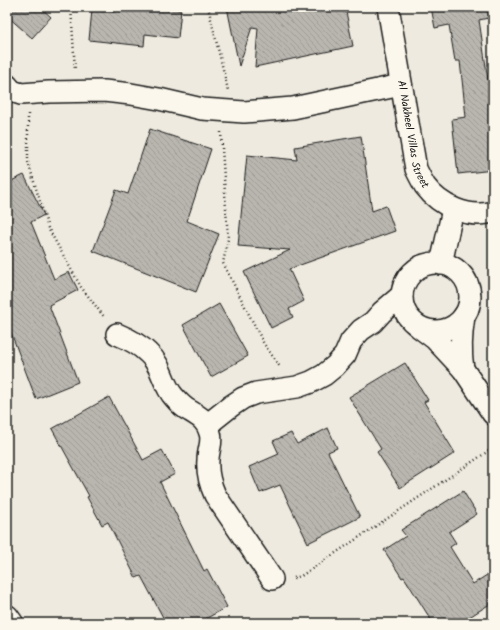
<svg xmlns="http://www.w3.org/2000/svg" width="500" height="630" viewBox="0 0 500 630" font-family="Kalam,sans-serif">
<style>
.building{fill:url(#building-back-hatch);stroke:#1c1c1c}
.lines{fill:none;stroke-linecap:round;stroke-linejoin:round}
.street-casing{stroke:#1c1c1c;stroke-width:24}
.highway-casing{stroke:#1c1c1c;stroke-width:25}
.path{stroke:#1c1c1c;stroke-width:2.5;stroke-dasharray:1 3;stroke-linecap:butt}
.street{stroke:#fbf7ec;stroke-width:21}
.highway{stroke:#fbf7ec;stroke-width:22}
.labels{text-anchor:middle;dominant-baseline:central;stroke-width:3;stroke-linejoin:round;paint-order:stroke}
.street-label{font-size:11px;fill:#1c1c1c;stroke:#fbf7ec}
</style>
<defs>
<pattern id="building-back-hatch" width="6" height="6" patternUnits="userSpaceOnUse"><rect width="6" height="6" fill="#b9b6af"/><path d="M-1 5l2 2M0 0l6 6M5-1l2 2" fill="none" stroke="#9e9c96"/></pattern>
</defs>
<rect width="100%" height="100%" fill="#eeeadf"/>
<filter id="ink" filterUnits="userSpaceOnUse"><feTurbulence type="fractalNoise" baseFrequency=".025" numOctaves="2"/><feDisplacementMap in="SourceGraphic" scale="8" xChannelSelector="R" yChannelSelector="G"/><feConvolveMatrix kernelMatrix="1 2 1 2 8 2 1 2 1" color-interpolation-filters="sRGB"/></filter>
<g filter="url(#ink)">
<!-- building -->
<path class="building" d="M7,7H40L51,17L32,38L7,16Z
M115,7H151L181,10L178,38L145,34L144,46L89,40L92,10L114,12Z
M227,7H345L353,46L255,67L258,28L252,27L239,66Z
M431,7H493V17L479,20L488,80H490L493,109V170L458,174L452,119L466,117L460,61H455L449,25L435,28Z
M150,129L211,149L187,221L219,234L196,292L93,251L116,190L128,194Z
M361,136L372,211L386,206L395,231L289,269L304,301L289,309L293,317L271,328L244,272L290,250L238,246L247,155L297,160L295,147Z
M24,175L44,215L31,222L54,279L69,272L78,290L49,305L78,382L36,399L7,322V183Z
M219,304L248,356L211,377L183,325Z
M405,363L428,400L424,402L455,453L400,488L377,452L381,449L349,397Z
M109,397L143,460L162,450L175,474L160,482L204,571L207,569L227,607L198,623H166L141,576L136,578L108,522L102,525L87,497L89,496L52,429Z
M328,428L337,448L328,452L360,517L308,543L280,485L260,493L249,467L279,454L273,441L291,433L297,444Z
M463,491L477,514L449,532L456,543L450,547L473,584L493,571V602L460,623H433L404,577L402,578L384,550L406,536L401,530Z"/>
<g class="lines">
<!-- street casing -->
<g class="street-casing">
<g id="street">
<path id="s1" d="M388,7L416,169C419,175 422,181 425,186C440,206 468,219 493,212"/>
<path d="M7,85L12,91L21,94L49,92L104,91L131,94L159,99L202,109L244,112L293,108L401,85"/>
<circle cx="436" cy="297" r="34"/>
<path d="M441,264L453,209"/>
<path d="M419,327L435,339L463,369L493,414"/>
<path d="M117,334C129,339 139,344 148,353C163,366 162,384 174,397C179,403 184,408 190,411C200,417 207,421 210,433C213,442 208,450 208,460C207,472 210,484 215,495L272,579"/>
<path d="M463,369C460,351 461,335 464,316"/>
<path d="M207,425L231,406L243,398L256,393L297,387L311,382L324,375L335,366L345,355L351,341L361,330L373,322L382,312L402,295"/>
</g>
</g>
<!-- highway casing -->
<g class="highway-casing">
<path id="highway" d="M7,616L12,623"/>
</g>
<!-- path -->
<path class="path" d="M71,7L75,70
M208,7L228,90
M488,7L493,34
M28,114V162L48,228L81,287L105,318
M221,132L228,239L223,263L264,344L280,367
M294,578L301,576L493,448"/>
<!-- street -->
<use href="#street" class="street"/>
<!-- highway -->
<use href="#highway" class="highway"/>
</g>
</g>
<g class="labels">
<!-- street labels -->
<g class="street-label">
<text stroke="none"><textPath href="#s1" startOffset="130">Al Nakheel Villas Street</textPath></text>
</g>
</g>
<!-- margin -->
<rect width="500" height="630" fill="none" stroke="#fbf7ec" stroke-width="24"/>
<rect x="12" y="12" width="476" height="606" fill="none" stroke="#1c1c1c" stroke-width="1.5" filter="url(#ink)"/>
</svg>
